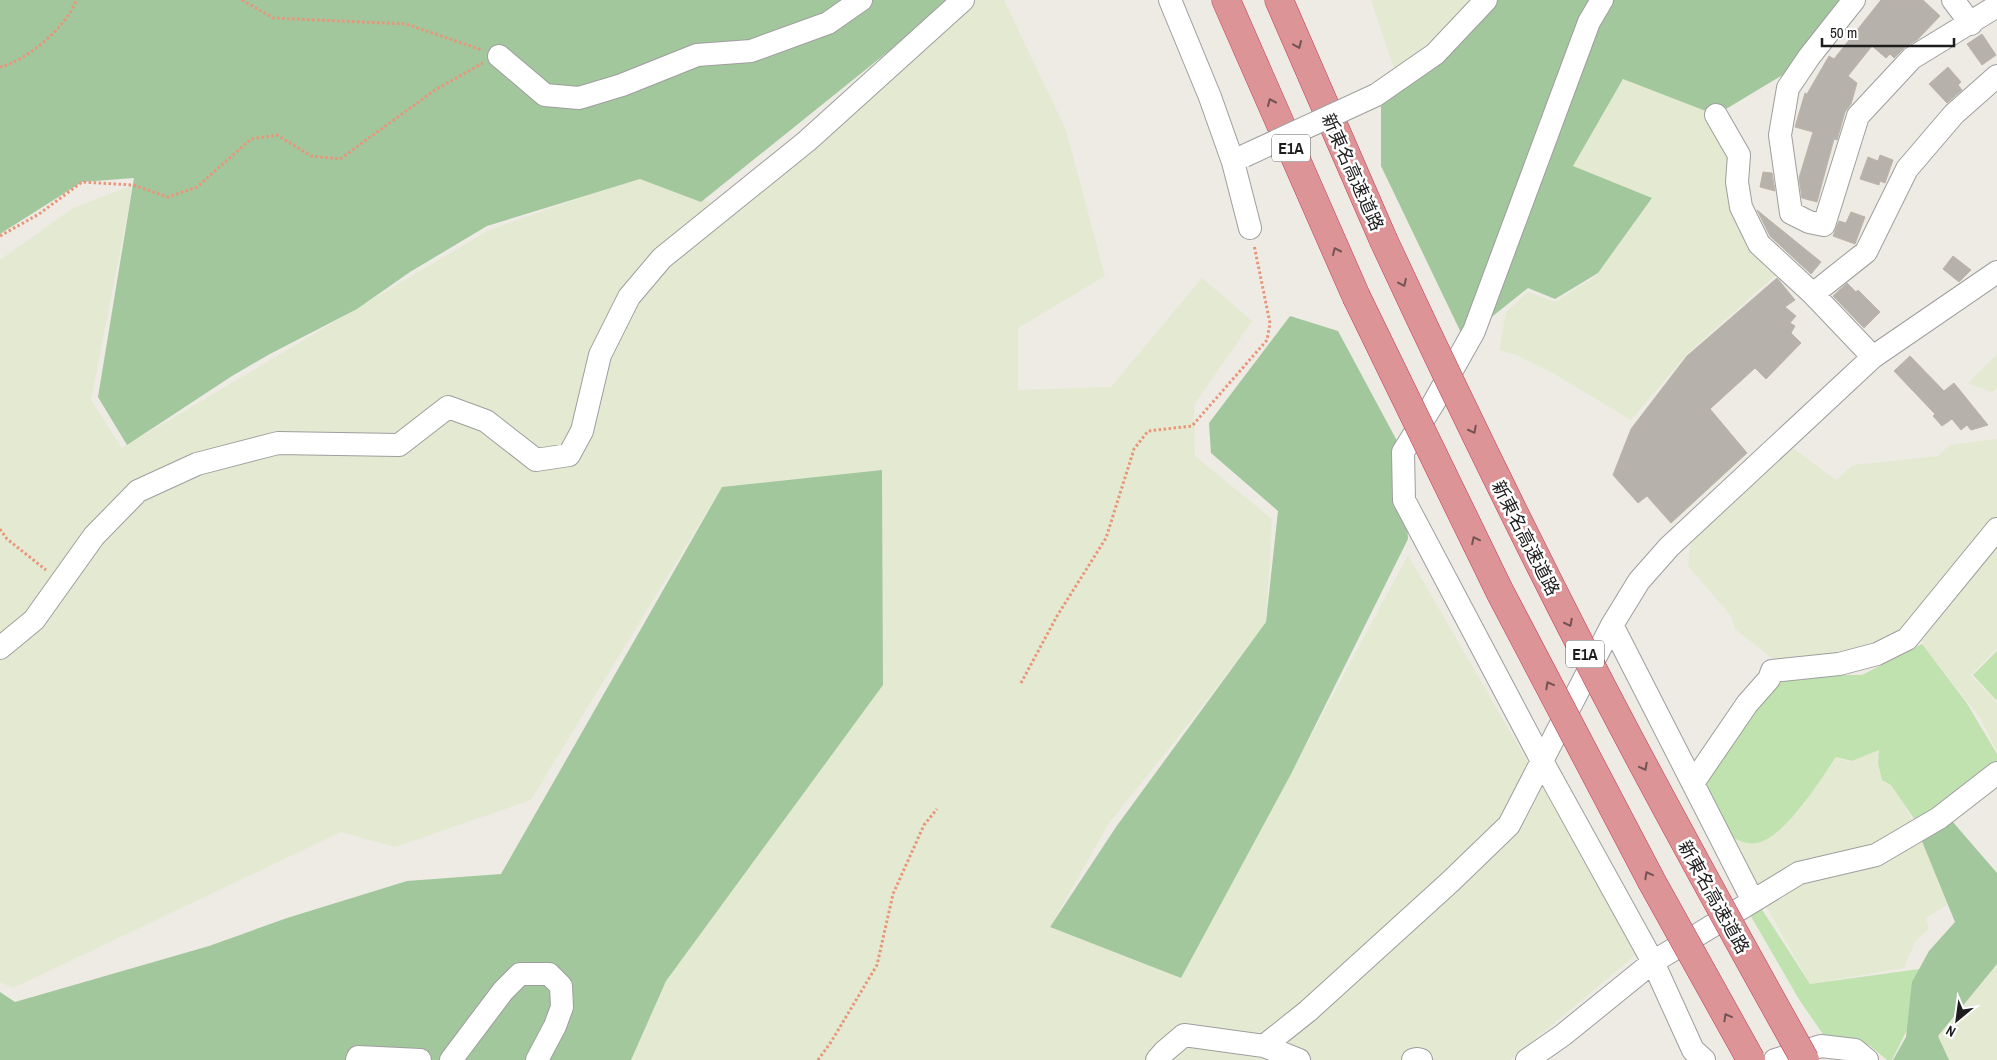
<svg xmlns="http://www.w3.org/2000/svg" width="1997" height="1060" viewBox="0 0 1997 1060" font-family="'Archivo Narrow','Noto Sans JP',sans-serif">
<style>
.farmland{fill:#e4ead1}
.grass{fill:#c0e2af}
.forest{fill:#a3c79d}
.building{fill:#b6b1aa;stroke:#bdb4a8}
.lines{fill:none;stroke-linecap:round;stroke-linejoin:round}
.minor-casing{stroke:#9e9e9e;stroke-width:24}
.highway-casing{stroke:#c43852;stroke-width:29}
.path{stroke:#e99579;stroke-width:3;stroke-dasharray:2.5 2.5;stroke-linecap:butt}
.minor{stroke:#fff;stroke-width:22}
.highway{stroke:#dc9496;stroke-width:28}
.minor-bridge-casing{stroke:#9e9e9e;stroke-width:24;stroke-linecap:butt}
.highway-bridge-casing{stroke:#c43852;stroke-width:29;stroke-linecap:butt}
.minor-bridge{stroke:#fff;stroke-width:22}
.highway-bridge{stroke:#dc9496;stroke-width:28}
.oneway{stroke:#735353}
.labels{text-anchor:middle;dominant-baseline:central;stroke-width:5;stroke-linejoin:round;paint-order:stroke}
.shield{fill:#fff;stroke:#616161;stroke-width:1}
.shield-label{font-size:16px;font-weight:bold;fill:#1d1d1d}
.street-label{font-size:18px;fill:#1d1d1d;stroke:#fff}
</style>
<rect width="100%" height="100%" fill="#edebe4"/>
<!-- farmland -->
<path class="farmland" d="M960,0H1004L1066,130L1105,276L1018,328V390L1111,387L1202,278L1252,321L1194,405L1195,456L1272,519L1266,622L1187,726L1109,823L1050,927L1181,978L1408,555L1638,953L1510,1060H589L883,685L882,470L722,487L531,800L395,847L341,832L13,988L0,982V260L73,208L133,185L91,400L122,448L489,230L594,193L640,179L726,207Z
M1371,0H1479L1395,71Z
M1627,77L1716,115L1737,181L1778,273L1687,354L1631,420L1551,372L1519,356L1499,350L1506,312L1528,292L1555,302L1596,276L1652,199L1573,166L1605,94Z
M1997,354V388L1992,392L1968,383Z
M1997,439V529L1907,639L1835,661L1774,660L1735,629L1731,616L1688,566L1691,541L1790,446L1836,480L1853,465L1938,456L1949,445Z
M1997,545V648L1971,675L1997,703V752L1981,719L1924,647L1921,640Z
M1879,750L1878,763L1900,797L1916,828L1951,902L1926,918L1929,929L1915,942L1904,968L1810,984L1726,835L1797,814L1837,757L1850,762Z
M1997,963V1060H1949L1938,1036Z"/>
<!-- grass -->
<path class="grass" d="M1922,644L1966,702L1997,754V769L1921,829L1891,785L1882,780L1878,763L1879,750L1852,761L1836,757C1821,779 1778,850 1748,843C1740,842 1731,836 1723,833L1697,782L1767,681L1790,675H1862Z
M1997,651V699L1996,700L1973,675Z
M1761,908L1810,984L1919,969L1907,1030L1892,1060H1887L1869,1045L1825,1037L1800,1001L1749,913Z"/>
<!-- forest -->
<path class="forest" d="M0,0H948L900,42L701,202L640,179L487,226L410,272L357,309L268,355L232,376L127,445L98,397L134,178L82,182L0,234Z
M1479,0H1854L1786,73L1716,115L1623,79L1573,166L1652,198L1598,273L1555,299L1528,288L1464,339L1381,166V99Z
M1290,316L1338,331L1403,452L1408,539L1291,774L1181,978L1050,927L1116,827L1266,622L1278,511L1211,453L1209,423Z
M882,470L883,685L666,981L631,1060H0V992L15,1002L209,946L287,918L407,881L501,874L722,487Z
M1945,813L1997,873V964L1938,1036L1949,1060H1893L1906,1037L1912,982L1929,951L1955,922L1919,834Z"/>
<!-- building -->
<path class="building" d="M1881,0H1923L1940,16L1917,40L1905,47L1894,58L1890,54L1886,58L1872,46L1848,76L1857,83L1851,104L1845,112L1837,140L1834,139L1817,202L1802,198L1799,178L1813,132L1795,127L1805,93L1807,94L1829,56L1834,59Z
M1982,34L1996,55L1982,65L1967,44Z
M1948,67L1961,82L1958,85L1962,90L1947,103L1929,84Z
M1880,155L1893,160L1885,183L1880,181L1879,185L1860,179L1868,157L1878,161Z
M1763,172L1772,173L1775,191L1760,187Z
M1757,210L1821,262L1811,274L1770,236Z
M1851,212L1865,217L1855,244L1833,236L1839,221L1846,223Z
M1953,256L1971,270L1959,282L1943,269Z
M1777,278L1795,300L1785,307L1796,316L1790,323L1795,326L1791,333L1801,343L1766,379L1755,368L1710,409L1747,453L1671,523L1647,496L1638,503L1613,475L1631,429L1687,356Z
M1847,283L1856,292L1858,290L1880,312L1864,328L1833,296Z
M1910,356L1944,391L1954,383L1988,425L1971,430L1967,425L1961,430L1952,419L1942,426L1933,416L1935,414L1894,371Z"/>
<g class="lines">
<!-- minor casing -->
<g class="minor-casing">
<path id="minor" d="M1170,0L1210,97L1233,162L1250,228
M1602,0L1589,22L1474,331L1433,404L1403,452L1404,500L1542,761L1653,962L1693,1050L1704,1060
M1854,0L1809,57L1788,88L1780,135L1791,213L1809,222L1824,225L1858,116L1912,58L1997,6
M1953,0L1971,24
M499,56L545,95L579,98L622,85L697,55L751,51L828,23L861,0
M1376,95L1435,54L1486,0
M1716,115L1739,155L1737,182L1741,207L1759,244L1813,294L1873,357
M1813,294L1866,252L1907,169L1954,114L1997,76
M1612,625L1753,901
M0,648L34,620L94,536L138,491L197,464L278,443L399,445L448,407L486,421L536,460L569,455L582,431L600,355L629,297L662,258L807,141L963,0
M1693,783L1747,704L1769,679L1772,671L1839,664L1877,654L1907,639L1997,529
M1264,1046L1308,1011L1450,882L1509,825L1612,625L1639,581L1669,547L1873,357L1997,272
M357,1060L358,1057L420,1060
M451,1060L503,991L520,974H549L561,986L562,1007L555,1026L537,1060
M1157,1060L1164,1052L1184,1035L1264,1046L1299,1060
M1413,1060L1417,1059L1421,1060
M1527,1060L1563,1035L1653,962L1799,873L1876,855L1939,818L1997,773
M1775,1060L1821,1046L1855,1050L1867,1060"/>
</g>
<!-- highway casing -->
<g class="highway-casing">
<path id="highway" d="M1226,0L1356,296
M1279,0L1383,239"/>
</g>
<!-- path -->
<path class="path" d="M242,0L273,18L406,24L482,50
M0,67C26,61 68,26 76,0
M0,236L39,214L82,182L133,185L168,197L197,187L251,139L277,135L311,156L340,159L435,90L483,63
M0,529L7,539L46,570
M1021,683L1057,616L1106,538L1134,449L1148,431L1192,426L1267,340L1270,323L1254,245
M818,1060L831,1042L877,965L893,894L924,825L937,809"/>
<!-- minor -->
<use href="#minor" class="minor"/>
<!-- highway -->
<use href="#highway" class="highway"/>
<!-- minor-bridge casing -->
<g class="minor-bridge-casing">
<path id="minor-bridge" d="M1244,156L1376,95"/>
</g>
<!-- highway-bridge casing -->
<g class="highway-bridge-casing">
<path id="highway-bridge" d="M1383,239C1447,377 1513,513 1582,648C1653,787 1729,924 1805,1060
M1356,296L1500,592L1652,882L1751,1060"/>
</g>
<!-- minor-bridge -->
<use href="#minor-bridge" class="minor-bridge"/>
<!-- highway-bridge -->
<use href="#highway-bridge" class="highway-bridge"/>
</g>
<!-- one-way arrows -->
<defs><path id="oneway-chevron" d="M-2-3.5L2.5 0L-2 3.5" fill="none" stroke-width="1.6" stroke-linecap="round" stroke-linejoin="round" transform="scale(1.25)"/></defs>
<g class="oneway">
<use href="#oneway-chevron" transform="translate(1298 45) rotate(67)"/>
<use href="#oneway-chevron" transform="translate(1271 102) rotate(-114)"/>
<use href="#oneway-chevron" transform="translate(1336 251) rotate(-114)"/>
<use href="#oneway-chevron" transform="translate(1403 283) rotate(65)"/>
<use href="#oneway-chevron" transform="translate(1473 430) rotate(63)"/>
<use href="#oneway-chevron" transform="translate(1475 540) rotate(-116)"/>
<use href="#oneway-chevron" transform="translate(1569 623) rotate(63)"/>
<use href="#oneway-chevron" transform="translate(1549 685) rotate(-118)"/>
<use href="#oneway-chevron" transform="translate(1644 767) rotate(62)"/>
<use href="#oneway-chevron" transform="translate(1648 875) rotate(-118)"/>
<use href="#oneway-chevron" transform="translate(1727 1017) rotate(-119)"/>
</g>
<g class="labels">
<!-- shield labels -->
<g class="shield">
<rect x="1272" y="134.5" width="38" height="27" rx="4"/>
<rect x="1566" y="640.5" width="38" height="27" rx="4"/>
</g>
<g class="shield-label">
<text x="1291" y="148">E1A</text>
<text x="1585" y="654">E1A</text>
</g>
<!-- street labels -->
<g class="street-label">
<text transform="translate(1353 172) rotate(66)">新東名高速道路</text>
<text transform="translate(1526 538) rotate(63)">新東名高速道路</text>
<text transform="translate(1714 897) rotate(61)">新東名高速道路</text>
</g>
</g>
<!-- north arrow -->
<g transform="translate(1957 1020) rotate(209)" stroke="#ffffff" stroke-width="4" paint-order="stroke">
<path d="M0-4L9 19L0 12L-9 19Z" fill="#1d1d1d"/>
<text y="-8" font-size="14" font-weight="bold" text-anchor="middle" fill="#1d1d1d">N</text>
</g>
<!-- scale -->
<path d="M1822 38v8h132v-8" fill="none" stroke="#1d1d1d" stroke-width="2.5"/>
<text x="1830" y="38" font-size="15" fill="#1d1d1d" stroke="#ffffff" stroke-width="4" paint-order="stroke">50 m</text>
</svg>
